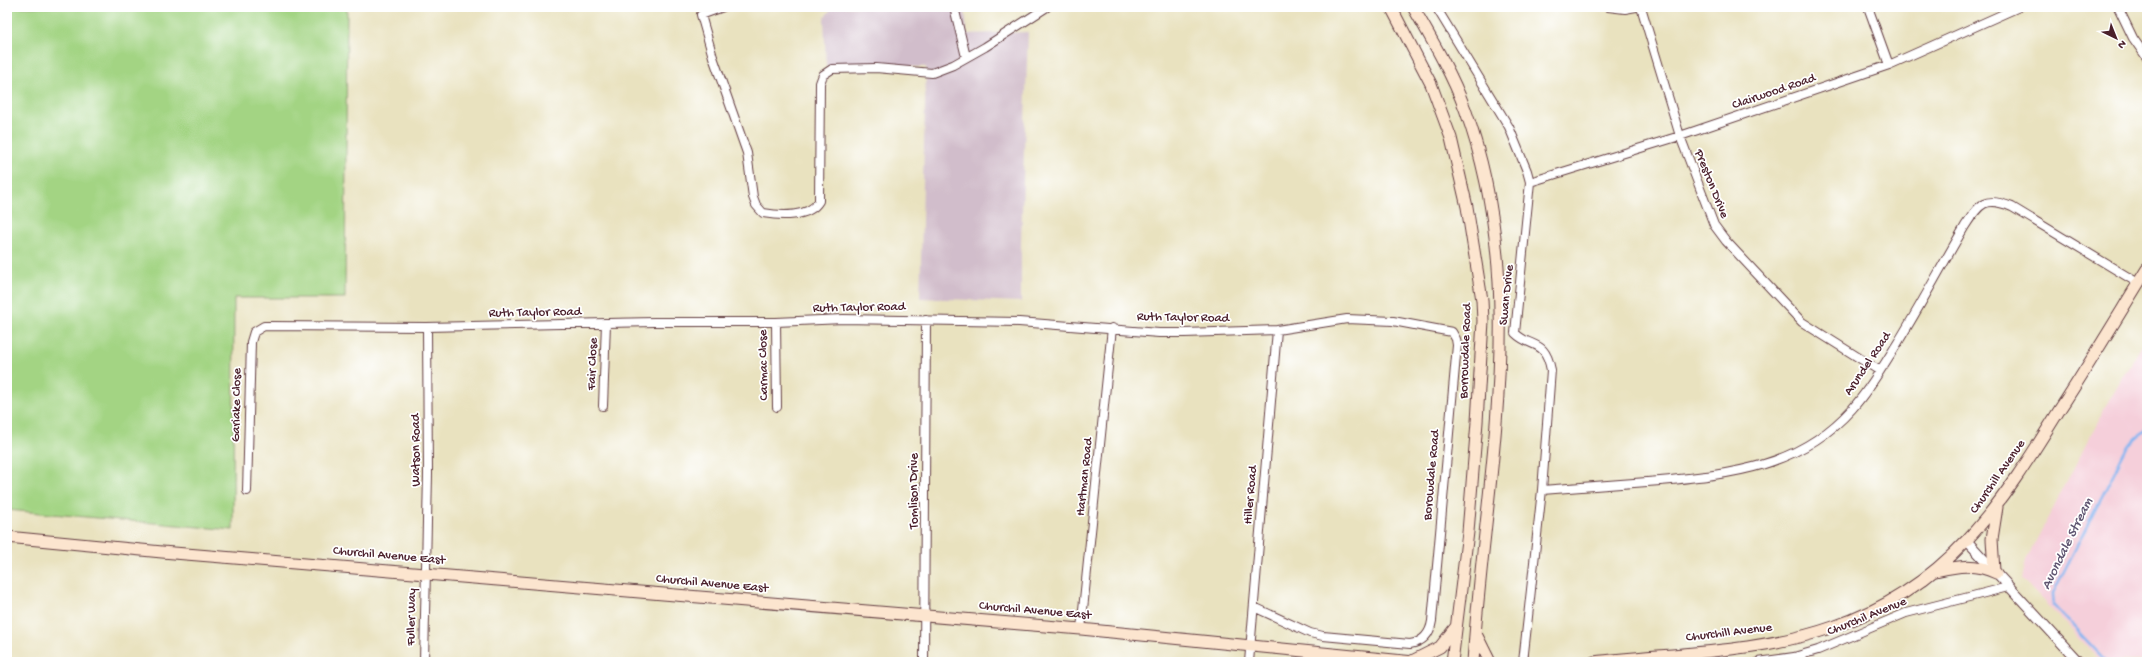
<svg xmlns="http://www.w3.org/2000/svg" width="2154" height="669" viewBox="0 0 2154 669" font-family="'Gochi Hand',sans-serif">
<style>
.built{fill:#f5cfda}
.industrial{fill:#d1bdcb}
.green{fill:#a3d483;stroke:#767a57}
.lines{fill:none;stroke-linecap:round;stroke-linejoin:round}
.stream{stroke:#84b6f1;stroke-width:2.5}
.minor-casing{stroke:#623c41;stroke-width:10}
.tertiary-casing{stroke:#623c41;stroke-width:11}
.secondary-casing{stroke:#623c41;stroke-width:13}
.minor{stroke:#fff;stroke-width:8}
.tertiary{stroke:#fff;stroke-width:9}
.secondary{stroke:#fce5cf;stroke-width:11}
.labels{text-anchor:middle;dominant-baseline:central;stroke-width:3.5;stroke-linejoin:round;paint-order:stroke}
.street-label{font-size:13px;fill:#4a1f2b;stroke:#fff}
.water-label{font-size:14px;font-style:italic;fill:#5e5470;stroke:#fff}
</style>
<rect width="100%" height="100%" fill="#fff"/>
<filter id="ink" filterUnits="userSpaceOnUse"><feTurbulence type="fractalNoise" baseFrequency=".025" numOctaves="2"/><feDisplacementMap in="SourceGraphic" scale="8" xChannelSelector="R" yChannelSelector="G"/><feConvolveMatrix kernelMatrix="1 2 1 2 8 2 1 2 1" color-interpolation-filters="sRGB"/></filter>
<filter id="wash" filterUnits="userSpaceOnUse"><feTurbulence type="fractalNoise" baseFrequency=".012" numOctaves="4" result="noise"/><feDisplacementMap in="SourceGraphic" scale="16" xChannelSelector="R" yChannelSelector="G"/><feGaussianBlur stdDeviation="0.9" result="paint"/><feColorMatrix in="noise" values="0 0 0 0 0 0 0 0 0 0 0 0 0 0 0 0 0 1.4 0 .05"/><feComposite in="paint" operator="in"/></filter>
<g filter="url(#wash)">
<rect width="100%" height="100%" fill="#e9e2bf"/>
<!-- built -->
<path class="built" d="M2147,337V662H2102L2022,579L2026,560L2110,398Z"/>
<!-- industrial -->
<path class="industrial" d="M833,7H965L967,34L1028,32L1021,242V302L920,298L926,67L826,66L824,18Z"/>
<!-- green -->
<path class="green" d="M7,7H347L345,298H234L233,530L7,510Z"/>
<g class="lines">
<!-- stream -->
<path class="stream" d="M2107,662L2053,605L2052,595L2128,445L2147,428"/>
</g>
</g>
<g filter="url(#ink)">
<g class="lines">
<!-- minor casing -->
<g class="minor-casing">
<path id="minor" d="M723,7L701,15L713,57L747,153L753,197L756,205L763,213C780,216 809,218 819,201L820,83L823,75L832,69L876,68L932,73L953,65L985,47L1047,7
M954,7L966,57
M1436,7L1509,127L1527,171L1530,182L1515,333C1531,349 1545,338 1551,370L1542,490L1523,662
M1608,7L1625,9L1636,7
M1641,7L1680,136L1714,225L1726,241L1802,322L1880,371
M1868,7L1889,65
M2118,7L2133,38L2147,58
M1530,182L1680,136L1889,65L2019,7
M776,322L777,407
M603,406L606,323
M1542,490C1581,487 1620,484 1660,481C1733,474 1800,467 1852,409C1870,389 1883,366 1897,344C1921,305 1942,265 1965,226C1980,203 1985,196 2012,207L2138,283
M247,491L251,342L254,332L264,326L427,327L654,322H776L843,319L1019,322L1159,333H1184L1277,330L1347,319L1393,321L1452,332L1456,339L1457,345L1432,621C1430,634 1423,642 1410,644L1323,636L1310,633L1254,607
M1081,629L1112,328
M424,662L428,474L427,327
M924,662L926,320
M1249,662L1277,330
M1758,662L1794,657L1818,650L1906,613L2008,587"/>
</g>
<!-- tertiary casing -->
<g class="tertiary-casing">
<path id="tertiary" d="M1967,541L2079,662"/>
</g>
<!-- secondary casing -->
<g class="secondary-casing">
<path id="secondary" d="M1391,7L1431,84L1451,138L1467,207L1482,300L1483,321L1477,422L1468,532L1452,662
M1413,7C1432,40 1452,74 1465,109C1532,293 1485,474 1473,662
M7,537L162,552L1081,629L1414,662
M1936,571C1958,566 1975,563 1996,573
M1994,571L1992,539L1997,507
M1476,634L1490,662
M1410,662L1440,647L1455,628
M1594,662C1671,653 1760,653 1833,627C1948,588 2000,506 2060,409C2090,363 2118,316 2147,269"/>
</g>
<!-- minor -->
<use href="#minor" class="minor"/>
<!-- tertiary -->
<use href="#tertiary" class="tertiary"/>
<!-- secondary -->
<use href="#secondary" class="secondary"/>
</g>
</g>
<g class="labels">
<!-- street labels -->
<g class="street-label">
<text transform="translate(1774 92) rotate(-19)">Clairwood Road</text>
<text transform="translate(1711 184) rotate(68)">Preston Drive</text>
<text transform="translate(1507 295) rotate(-84)">Swan Drive</text>
<text transform="translate(859 308) rotate(-1)">Ruth Taylor Road</text>
<text transform="translate(535 313) rotate(-1)">Ruth Taylor Road</text>
<text transform="translate(1183 318) rotate(1)">Ruth Taylor Road</text>
<text transform="translate(1466 351) rotate(-88)">Borrowdale Road</text>
<text transform="translate(593 364) rotate(-88)">Fair Close</text>
<text transform="translate(1868 364) rotate(-56)">Arundel Road</text>
<text transform="translate(764 365) rotate(-91)">Carmac Close</text>
<text transform="translate(237 405) rotate(-89)">Gariake Close</text>
<text transform="translate(416 450) rotate(-90)">Watson Road</text>
<text transform="translate(1432 475) rotate(-85)">Borowdale Road</text>
<text transform="translate(1085 477) rotate(-84)">Hartman Road</text>
<text transform="translate(1998 477) rotate(-55)">Churchill Avenue</text>
<text transform="translate(914 491) rotate(-90)">Tomlison Drive</text>
<text transform="translate(1251 495) rotate(-85)">Hiller Road</text>
<text transform="translate(389 556) rotate(5)">Churchil Avenue East</text>
<text transform="translate(712 584) rotate(5)">Churchil Avenue East</text>
<text transform="translate(1035 611) rotate(5)">Churchil Avenue East</text>
<text transform="translate(412 617) rotate(-89)">Fuller Way</text>
<text transform="translate(1867 617) rotate(-22)">Churchil Avenue</text>
<text transform="translate(1729 633) rotate(-7)">Churchill Avenue</text>
</g>
<!-- water labels -->
<g class="water-label">
<text transform="translate(2068 544) rotate(-64)">Avondale Stream</text>
</g>
</g>
<!-- margin -->
<rect width="2154" height="669" fill="none" stroke="#fff" stroke-width="24"/>
<!-- north arrow -->
<g transform="translate(2116 38) rotate(137)" stroke="#ffffff" stroke-width="3" paint-order="stroke">
<path d="M0-3L7 15L0 10L-7 15Z" fill="#4a1f2b"/>
<text y="-6" font-size="11" font-weight="bold" text-anchor="middle" fill="#4a1f2b">N</text>
</g>
</svg>
